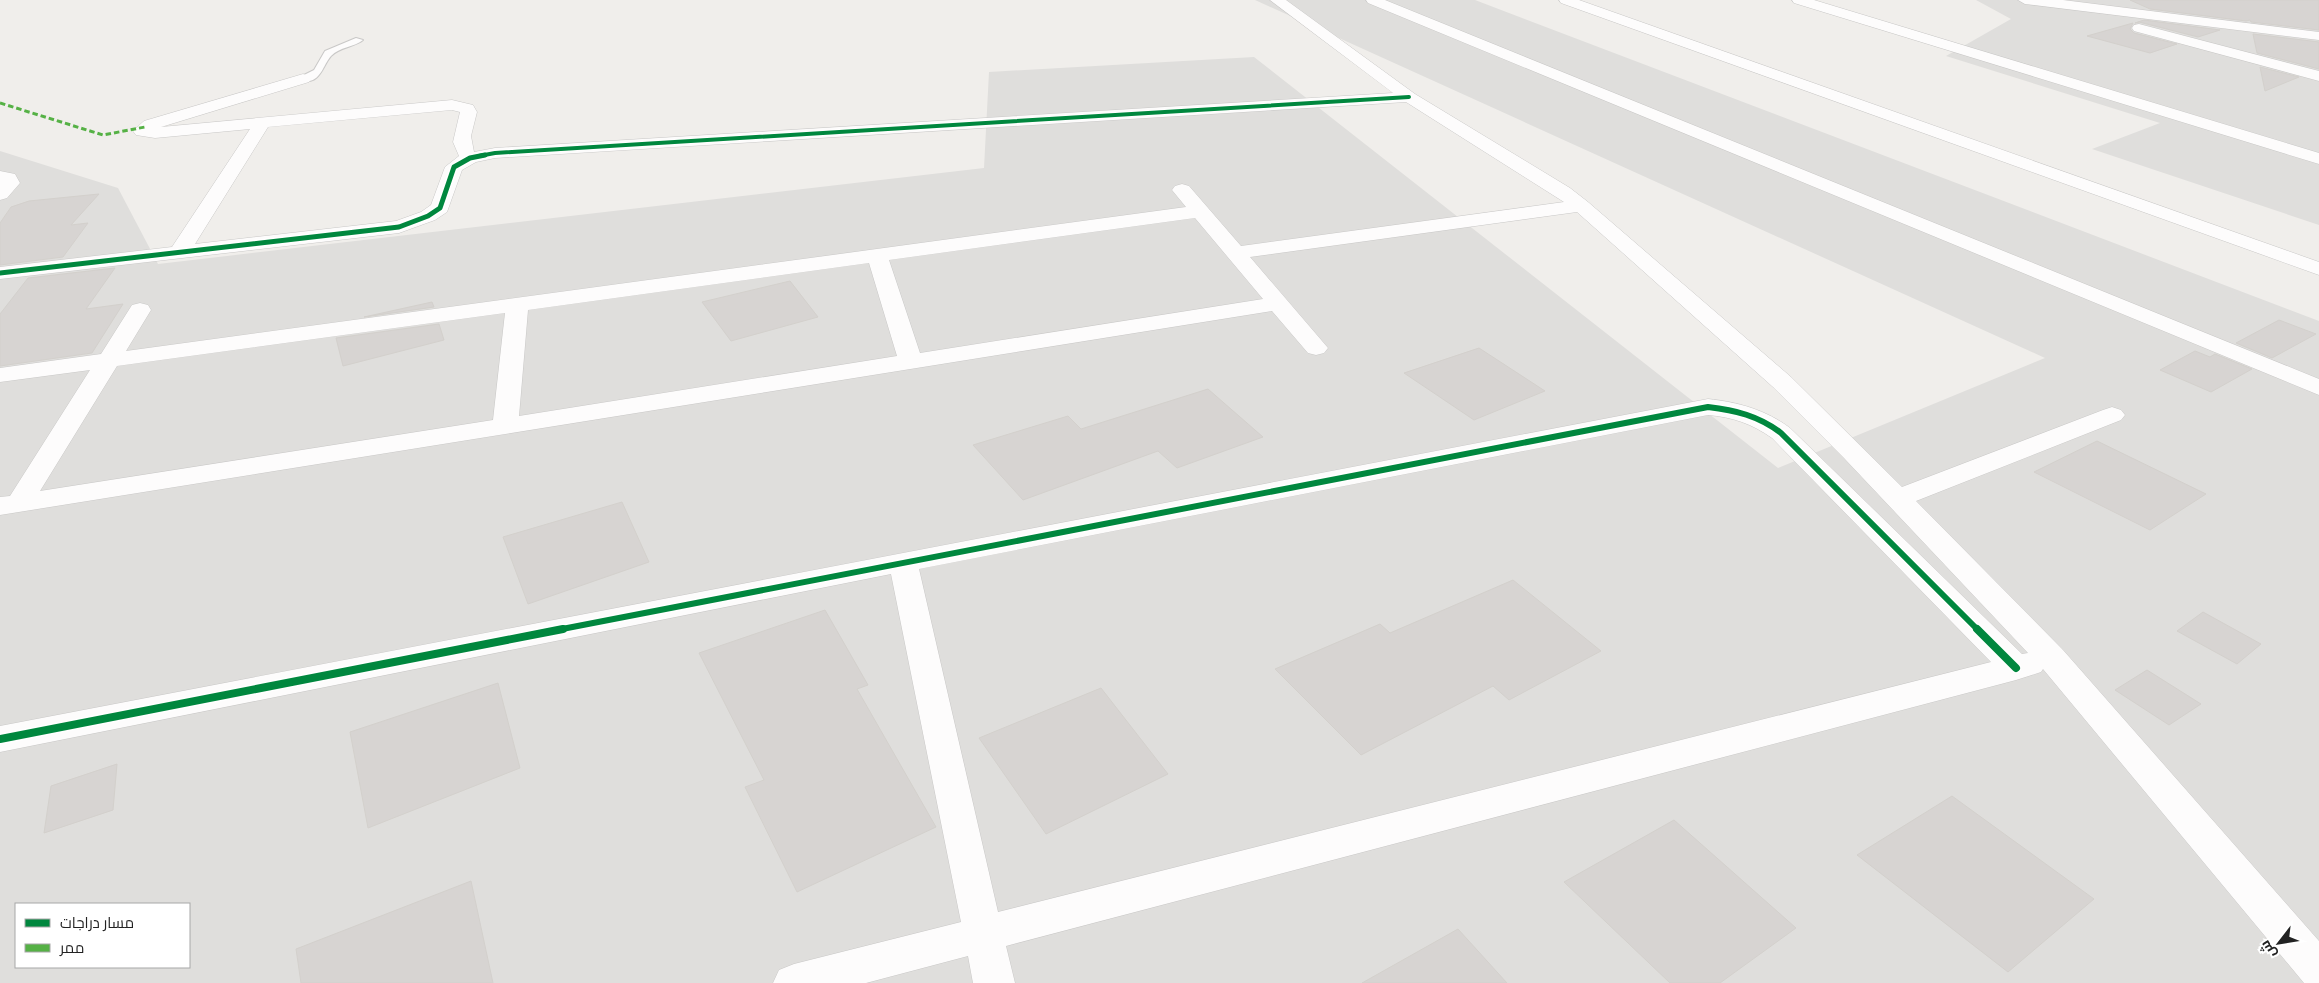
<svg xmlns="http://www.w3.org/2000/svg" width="2319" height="983" viewBox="0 0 2319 983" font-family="'Archivo Narrow',Cairo,sans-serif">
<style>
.residential{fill:#dfdedc;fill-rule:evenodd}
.building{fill:#d7d4d2;stroke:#d3d0cc}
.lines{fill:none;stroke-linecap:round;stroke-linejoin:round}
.lane-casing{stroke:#c9c8c7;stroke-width:2}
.street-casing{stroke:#c9c8c7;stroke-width:1}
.lane{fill:#fdfcfc;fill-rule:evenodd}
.street{fill:#fdfcfc;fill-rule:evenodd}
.quiet{stroke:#55b145;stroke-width:3;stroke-dasharray:5.5 3;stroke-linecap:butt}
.cycleway-far3-casing{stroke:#fff;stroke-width:5.5}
.cycleway-far2-casing{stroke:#fff;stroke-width:8}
.cycleway-far1-casing{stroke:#fff;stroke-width:9}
.cycleway-casing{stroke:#fff;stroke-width:11}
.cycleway-far3{stroke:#00873e;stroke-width:4}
.cycleway-far2{stroke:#00873e;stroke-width:5}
.cycleway-far1{stroke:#00873e;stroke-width:6}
.cycleway{stroke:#00873e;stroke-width:8}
</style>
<rect width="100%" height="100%" fill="#f0eeeb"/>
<!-- residential -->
<path class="residential" d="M1255,0H1475L2319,321V983H0V151L118,188L158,264L984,168L989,72L1254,57L1778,468L2045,358ZM16,904H189V967H16Z
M1976,0H2251L2319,15V225L2092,149L2160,123L1946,56L2011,19Z"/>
<!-- building -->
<path class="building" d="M2130,0H2319V30L2251,22L2250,20L2246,21L2150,9Z
M2144,20L2220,30L2198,37L2139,22L2135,23Z
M2133,23L2130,29L2134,33L2177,44L2150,53L2087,36Z
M2253,34L2319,42V69L2257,53Z
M2260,67L2299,77L2265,91Z
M99,194L71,225L88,223L63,257L0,265V223L11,207L29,201Z
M115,268L86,309L123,304L92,353L0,366V314L28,278Z
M790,281L818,317L731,341L702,302Z
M432,302L434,307L364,317Z
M2279,320L2316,334L2272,358L2236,343Z
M439,324L444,340L343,366L336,338Z
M1479,348L1545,391L1474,420L1404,373Z
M2195,351L2210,357L2215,354L2252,369L2211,392L2160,370Z
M1208,389L1263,437L1177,468L1158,451L1023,500L973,445L1068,416L1081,429Z
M2097,441L2206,494L2150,530L2034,472Z
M622,502L649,562L528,604L503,537Z
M1513,580L1601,651L1509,700L1493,686L1361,755L1275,669L1380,624L1390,633Z
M825,610L868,685L857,689L936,827L797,892L745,787L764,780L699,653Z
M2203,612L2261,644L2237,664L2177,631Z
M2147,670L2201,704L2169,725L2115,690Z
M498,683L520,768L368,828L350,732Z
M1101,688L1168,774L1046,834L979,738Z
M117,764L113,810L44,833L51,786Z
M1952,796L2094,899L2008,972L1857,855Z
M1674,820L1796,928L1720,983H1670L1564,882Z
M471,881L493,983H301L296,949Z
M1458,929L1507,983H1362Z"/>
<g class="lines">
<!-- lane casing -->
<g class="lane-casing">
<path id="lane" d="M356,38L363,40C355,47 339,47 331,56C322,66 321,85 300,81V77L314,70L325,51Z"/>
</g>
<!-- street casing -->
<g class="street-casing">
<path id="street" d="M1270,0H1286L1415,94L1570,188L1588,202L1791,377L1902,487L2103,410L2112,407L2121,410L2125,415L2121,420L1916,501L2063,650L2319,941V983H2304L2043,669L2041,672L2016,680L1006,946L1015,983H973L968,956L866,983H773L779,970L794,964L961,922L891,574L0,752V726L1708,399C1738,402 1766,410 1790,428L2022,654L2028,653L1844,458L1773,387L1577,212L1250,257L1328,348L1324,353L1316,355L1308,353L1272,311L0,515V497L10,496L90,370L0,382V368L101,354L132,305L140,303L148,305L151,310L126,351L1186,207L1172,190L1175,186L1182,184L1189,186L1241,246L1564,202L1406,102L495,158L476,162L462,170L447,212L435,220L399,233L0,279V267L172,247L250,129L155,138L136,135L133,131L144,121L303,74L309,76L311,79L309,82L161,127L452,100L473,105L477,112L471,136L474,152L495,148L1393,93ZM452,110L460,112L453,142L459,156L445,167L431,205L421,212L396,221L195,244L268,127ZM1195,218L1263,299L920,353L889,260ZM869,263L897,356L519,416L528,310ZM505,313L493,420L40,491L117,366ZM1708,415C1733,417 1752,424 1772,438L1991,662L998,912L919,569Z
M1366,0H1385L2319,379V395L1368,3Z
M1559,0H1579L2319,262V275L1561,3Z
M1792,0H1814L2319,153V164L1794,3Z
M2018,0H2063L2319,32V40L2025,4Z
M2139,24L2319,71V81L2134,31L2132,28L2134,25Z
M0,171L15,174L20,183L7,198L0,200Z"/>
</g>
<!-- lane -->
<use href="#lane" class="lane"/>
<!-- street -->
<use href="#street" class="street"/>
<!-- quiet -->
<path class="quiet" d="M0,103L103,135L145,127"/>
<!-- cycleway-far3 casing -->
<g class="cycleway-far3-casing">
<path id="cycleway-far3" d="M479,156L495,153L1409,97"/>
</g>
<!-- cycleway-far2 casing -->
<g class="cycleway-far2-casing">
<path id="cycleway-far2" d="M0,273L399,227L428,216L440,208L454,167L470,158L485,155"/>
</g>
<!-- cycleway-far1 casing -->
<g class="cycleway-far1-casing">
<path id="cycleway-far1" d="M557,630L1708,407C1735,410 1759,416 1781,433L1978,630"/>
</g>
<!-- cycleway casing -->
<g class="cycleway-casing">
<path id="cycleway" d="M1977,629L2016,668
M0,739L563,629"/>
</g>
<!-- cycleway-far3 -->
<use href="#cycleway-far3" class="cycleway-far3"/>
<!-- cycleway-far2 -->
<use href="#cycleway-far2" class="cycleway-far2"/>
<!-- cycleway-far1 -->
<use href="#cycleway-far1" class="cycleway-far1"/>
<!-- cycleway -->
<use href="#cycleway" class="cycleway"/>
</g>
<!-- legend -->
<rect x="15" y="903" width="175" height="65" fill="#ffffff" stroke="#a7a7a7"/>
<rect x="25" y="919" width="25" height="8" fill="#00873e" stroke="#a7a7a7"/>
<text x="60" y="928" font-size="15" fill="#222222">مسار دراجات</text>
<rect x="25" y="944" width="25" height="8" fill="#55b145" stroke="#a7a7a7"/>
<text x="60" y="953" font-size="15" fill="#222222">ممر</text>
<!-- north arrow -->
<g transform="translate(2279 943) rotate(239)" stroke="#ffffff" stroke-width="4" paint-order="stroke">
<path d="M0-4L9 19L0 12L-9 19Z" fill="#222222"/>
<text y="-8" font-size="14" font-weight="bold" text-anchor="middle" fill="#222222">ش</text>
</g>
</svg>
